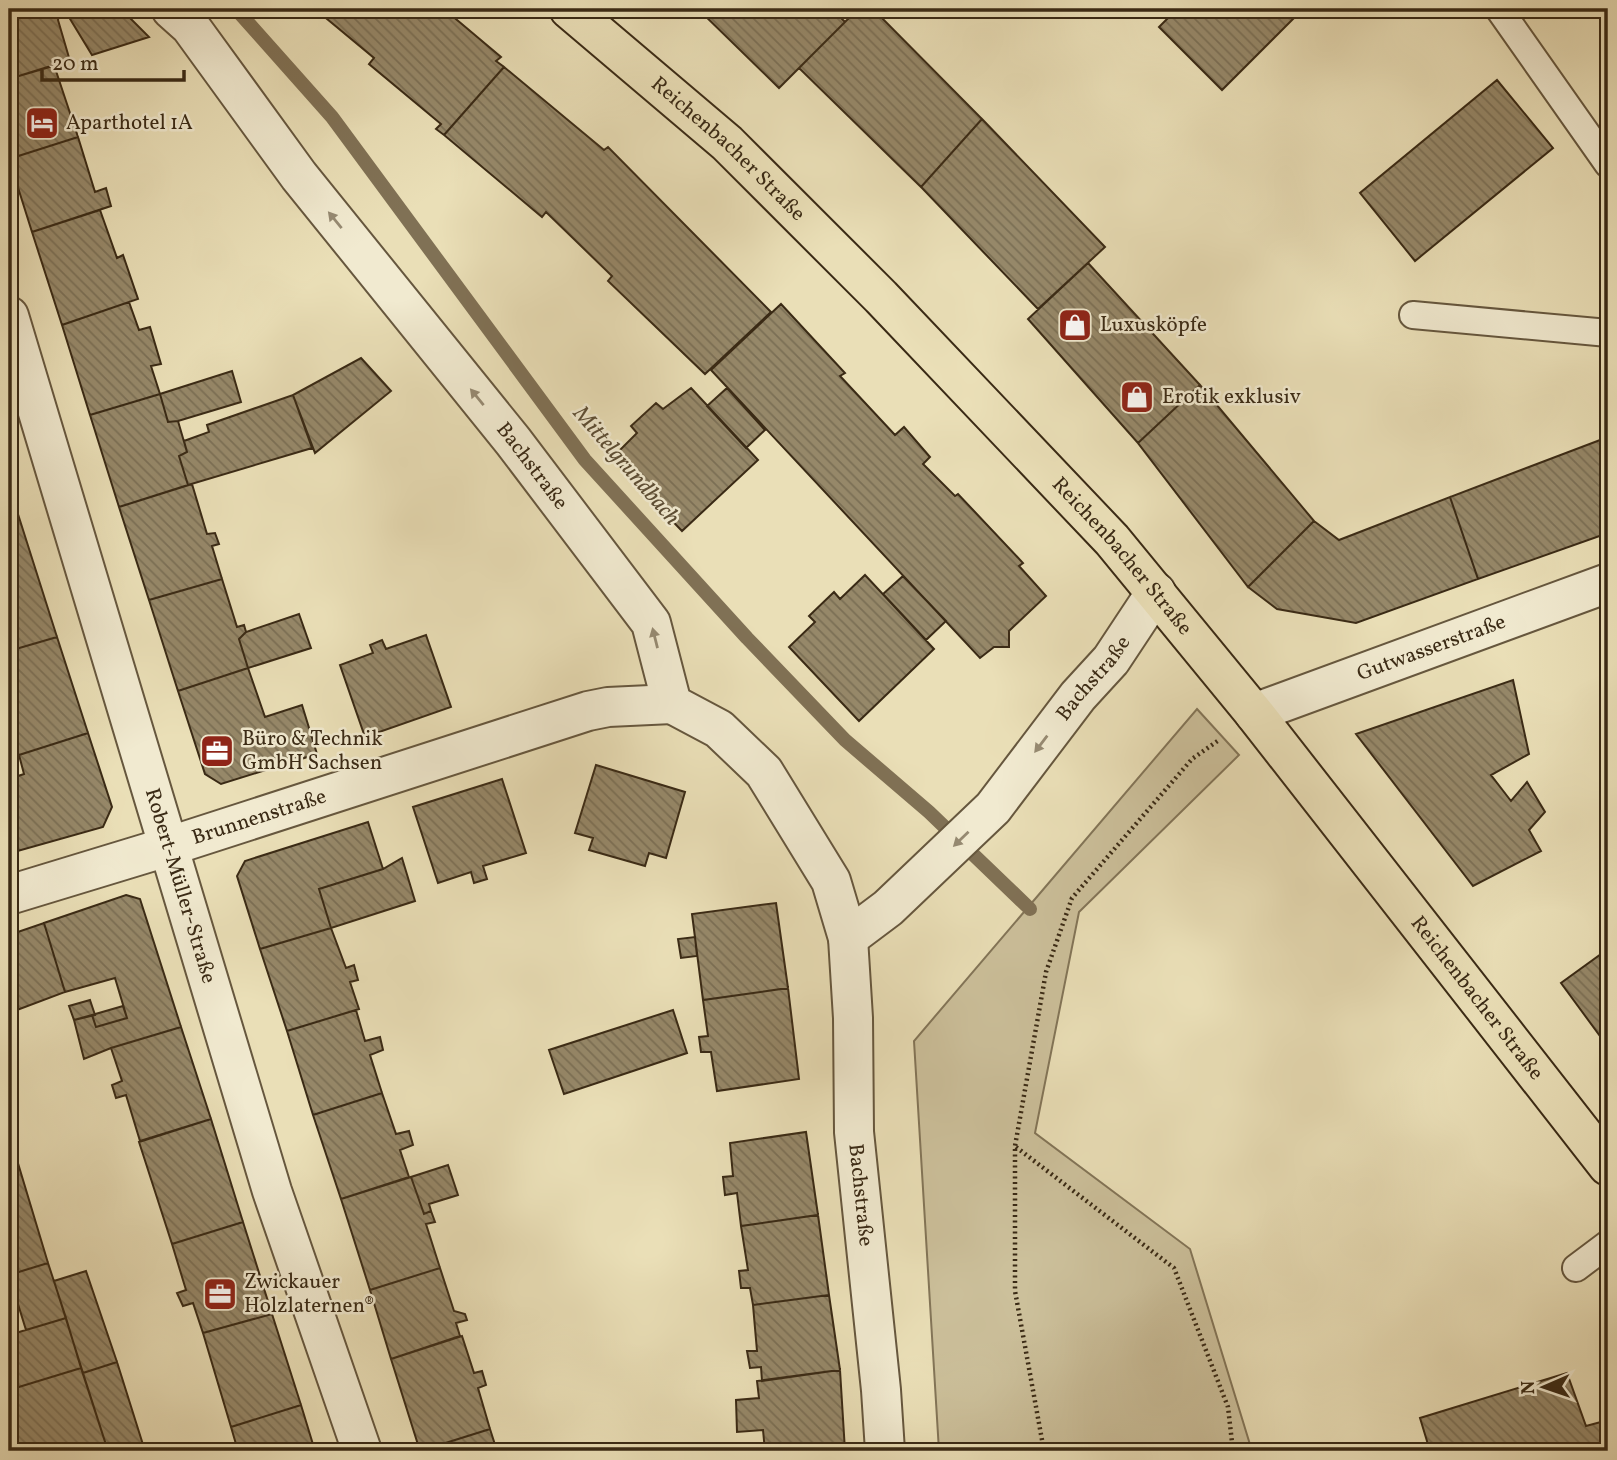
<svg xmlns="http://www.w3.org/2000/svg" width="1617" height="1460" viewBox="0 0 1617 1460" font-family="Vollkorn,serif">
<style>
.park{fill:#ccc09b;stroke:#837558;stroke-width:2}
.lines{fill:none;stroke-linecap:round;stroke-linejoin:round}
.stream{stroke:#807155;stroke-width:14}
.building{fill:url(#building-back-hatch);stroke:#3a2a15;stroke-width:2}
.service-casing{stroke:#66573e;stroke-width:30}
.minor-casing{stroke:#66573e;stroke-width:42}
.primary-casing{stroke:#3a2a15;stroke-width:42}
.path{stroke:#3a2a15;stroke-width:4.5;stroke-dasharray:2 3.5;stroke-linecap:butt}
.service{stroke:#f1ead0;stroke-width:26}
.minor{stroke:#f1ead0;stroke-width:38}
.primary{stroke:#eadfb7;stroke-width:38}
.oneway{fill:#968a72}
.labels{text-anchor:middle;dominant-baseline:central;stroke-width:5;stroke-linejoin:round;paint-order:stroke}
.poi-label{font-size:21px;fill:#3a2a15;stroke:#f1ead0;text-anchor:start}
.street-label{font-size:21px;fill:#3a2a15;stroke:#f1ead0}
.water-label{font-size:23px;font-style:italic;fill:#5d4e35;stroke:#f1ead0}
</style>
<defs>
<pattern id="building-back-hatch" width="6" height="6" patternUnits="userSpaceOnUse" patternTransform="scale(1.75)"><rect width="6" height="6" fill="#968869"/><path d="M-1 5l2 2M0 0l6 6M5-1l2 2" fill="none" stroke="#7b6f55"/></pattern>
</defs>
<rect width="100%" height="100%" fill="#eadfb7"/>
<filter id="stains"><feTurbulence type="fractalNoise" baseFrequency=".00286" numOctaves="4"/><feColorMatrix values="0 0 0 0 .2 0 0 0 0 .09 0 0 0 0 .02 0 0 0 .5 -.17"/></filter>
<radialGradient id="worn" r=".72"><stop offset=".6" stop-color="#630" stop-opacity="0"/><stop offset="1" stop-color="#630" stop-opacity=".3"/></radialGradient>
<!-- park -->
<path class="park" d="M1197,709L1239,755L1079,912L1035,1133L1190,1249L1252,1451H939L914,1041Z"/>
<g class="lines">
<!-- stream -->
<path class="stream" d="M236,9L332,117L585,460L747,638L845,740L929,812L1030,909"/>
</g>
<!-- building -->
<path class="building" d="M9,9H60L58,20L70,61L9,79Z
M64,9H121L149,37L92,55Z
M315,9H444L501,57L496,61L504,67L444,135L436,129L441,124L369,64L374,58Z
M698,9H832L845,22L779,88Z
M858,9H873L982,119L921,187L799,68Z
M1177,9H1303L1222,90L1159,27Z
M54,65L78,137L9,159V79Z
M504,67L604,150L608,147L771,312L705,374L608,281L612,276L546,212L542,217L444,135Z
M1497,80L1553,148L1415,261L1360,193Z
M982,119L1105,247L1038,309L921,187Z
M78,137L95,192L106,188L111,206L32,232L9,159Z
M100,210L117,258L123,255L138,299L62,325L32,232Z
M1088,263L1200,385L1138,443L1028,319Z
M129,302L139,330L150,327L161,364L151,366L160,394L90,415L62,325Z
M781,304L845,373L840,376L895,435L904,427L930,457L923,464L955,496L958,494L1023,563L1019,566L1046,596L1009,631V647H994L980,658L711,370Z
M361,358L391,391L315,453L293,395Z
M232,371L241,402L178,421L168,422L160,394Z
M1200,385L1314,521L1248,587L1138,443Z
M691,388L758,460L682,531L612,458L637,433L631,426L656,403L663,409Z
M727,388L765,430L746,448L707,406Z
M160,394L168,422L178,421L187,452L179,456L188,485L119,507L90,415Z
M293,395L312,448L188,485L179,456L187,452L184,441L209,432L207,425Z
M1608,437V533L1478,579L1450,497Z
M192,484L207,534L215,533L219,544L212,546L222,579L149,600L119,507Z
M9,486L17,511L9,512Z
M1450,497L1478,579L1356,623L1277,609L1248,587L1314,521L1339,540Z
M17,511L57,637L9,651V512Z
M865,575L934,649L859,721L789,647L815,622L809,616L834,592L840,599Z
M903,576L946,621L926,640L883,594Z
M222,579L237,627L244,625L246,632L239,639L248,668L178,691L149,600Z
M299,614L311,648L248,668L239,639L246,632Z
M426,635L451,707L365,737L340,665L373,653L370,645L382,640L386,649Z
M57,637L88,733L19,755H9V651Z
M248,668L265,717L302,705L317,754L221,784L205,774L178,691Z
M1513,680L1529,754L1491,775L1511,801L1527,782L1545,812L1529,830L1541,851L1473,886L1356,734Z
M88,733L112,807L103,827L14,852L9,833V779L24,774L19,755Z
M596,765L685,792L666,858L649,853L645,866L589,850L593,838L575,833Z
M502,779L526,853L483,866L487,879L474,883L471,872L438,883L413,807Z
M368,822L383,869L319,889L331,928L260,949L237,876L245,861Z
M402,858L415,901L331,928L319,889L383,869Z
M126,895L140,899L181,1027L111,1048L84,1059L74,1020L92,1015L96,1027L127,1018L115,978L65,992L44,923Z
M776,903L788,988L703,1000L692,914Z
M44,923L65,992L9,1013V935Z
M331,928L346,968L354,965L358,980L350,982L359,1009L287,1031L260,949Z
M695,937L697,956L681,958L678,939Z
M1608,949V1047L1561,983Z
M788,988L799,1079L717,1091L711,1052H701L699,1037L708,1036L703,1000Z
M90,1000L95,1015L74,1020L69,1006Z
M123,1006L127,1018L96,1027L92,1015Z
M356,1010L365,1041L380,1037L383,1050L370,1055L382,1093L313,1115L287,1031Z
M673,1010L687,1053L564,1094L549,1050Z
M181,1027L211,1119L140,1141L126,1095L116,1098L112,1085L122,1081L111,1048Z
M382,1093L396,1134L409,1131L413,1145L400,1150L409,1177L341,1199L313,1115Z
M211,1119L243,1222L172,1244L139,1142Z
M806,1132L818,1215L741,1226L737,1193L725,1195L723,1177L733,1176L730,1143Z
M9,1140H11L48,1263L12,1274L9,1265Z
M448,1165L458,1195L429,1204L431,1211L424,1214L411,1177Z
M411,1177L424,1214L431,1211L435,1222L426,1224L440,1268L370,1290L341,1199Z
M818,1215L829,1295L753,1305L750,1288H741L739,1271L748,1270L741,1226Z
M243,1222L272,1314L203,1333L193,1303L183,1306L177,1293L186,1290L172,1244Z
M48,1263L66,1318L26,1330L9,1275Z
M440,1268L454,1311L465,1314L467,1320L456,1323L460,1336L391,1359L370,1290Z
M86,1271L117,1362L83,1373L54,1281Z
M829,1295L840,1370L762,1381L761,1367L750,1368L747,1351H757L753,1305Z
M272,1314L301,1405L231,1427L203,1333Z
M66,1318L81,1368L9,1390V1335Z
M462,1336L474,1373L482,1371L486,1385L478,1388L490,1429L420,1451L391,1359Z
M117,1362L145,1451H108L83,1373Z
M81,1368L108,1451H9V1390Z
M840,1370L845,1451H765L763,1430L737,1432L736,1400L759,1398L757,1381Z
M1567,1373L1586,1426L1608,1420V1451H1430L1420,1418Z
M301,1405L315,1451H238L231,1427Z
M490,1429L497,1451H420Z"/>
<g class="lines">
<!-- service casing -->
<g class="service-casing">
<path id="service" d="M1499,9L1608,164
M1413,315L1608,333
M1576,1268L1608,1244"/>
</g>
<!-- minor casing -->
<g class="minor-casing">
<g id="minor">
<path id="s1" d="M171,9L190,26L299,176L513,441L651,623L672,704L719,729L764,772L831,881L848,938L853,1018L854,1132L881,1390L885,1451"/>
<path id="s2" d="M9,316L272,1191L362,1451"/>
<path id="s3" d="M1254,713L1608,583"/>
<path id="s4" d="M9,895L170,846L588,711L608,707L672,704"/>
<path id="s5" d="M848,938L888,908L993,808L1078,696L1111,660L1156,592"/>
</g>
</g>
<!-- primary casing -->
<g class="primary-casing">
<g id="primary">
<path id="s6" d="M569,9L727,143L881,297L1112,540L1254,713L1608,1166"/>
</g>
</g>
<!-- path -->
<path class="path" d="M1016,1147L1174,1268L1228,1407L1233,1451
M1044,1451L1015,1291V1146L1046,972L1072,898L1192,759L1219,740"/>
<!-- service -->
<use href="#service" class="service"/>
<!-- minor -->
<use href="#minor" class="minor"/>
<!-- primary -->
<use href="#primary" class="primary"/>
</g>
<!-- one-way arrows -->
<defs><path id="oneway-solid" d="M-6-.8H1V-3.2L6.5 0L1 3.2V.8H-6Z" transform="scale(1.75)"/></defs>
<g class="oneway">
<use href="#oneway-solid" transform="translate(335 220) rotate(-129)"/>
<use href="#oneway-solid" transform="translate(477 397) rotate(-129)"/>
<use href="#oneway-solid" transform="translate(655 638) rotate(-104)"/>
<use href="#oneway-solid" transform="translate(1041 744) rotate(127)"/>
<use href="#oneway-solid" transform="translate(961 839) rotate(136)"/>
</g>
<!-- icons -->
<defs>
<g id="hotel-square" transform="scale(1.75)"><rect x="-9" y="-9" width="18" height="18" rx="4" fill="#8f2418" stroke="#f1ead0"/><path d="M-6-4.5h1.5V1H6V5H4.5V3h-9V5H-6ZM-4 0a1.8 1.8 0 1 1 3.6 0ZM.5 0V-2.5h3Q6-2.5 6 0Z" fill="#fff"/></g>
<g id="shop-square" transform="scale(1.75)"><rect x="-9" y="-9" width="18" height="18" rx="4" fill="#8f2418" stroke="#f1ead0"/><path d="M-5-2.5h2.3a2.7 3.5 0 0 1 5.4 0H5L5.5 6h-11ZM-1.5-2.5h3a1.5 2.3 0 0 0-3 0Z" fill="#fff"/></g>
<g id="office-square" transform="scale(1.75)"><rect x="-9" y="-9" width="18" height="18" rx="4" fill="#8f2418" stroke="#f1ead0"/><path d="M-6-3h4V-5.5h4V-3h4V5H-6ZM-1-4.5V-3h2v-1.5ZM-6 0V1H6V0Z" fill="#fff"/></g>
</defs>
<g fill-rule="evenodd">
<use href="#hotel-square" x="42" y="123"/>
<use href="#shop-square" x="1075" y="325"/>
<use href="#shop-square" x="1137" y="397"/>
<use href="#office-square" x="217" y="751"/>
<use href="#office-square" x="220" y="1294"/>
</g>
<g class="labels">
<!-- poi labels -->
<g class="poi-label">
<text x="66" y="123">Aparthotel 1A</text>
<text x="1100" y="325">Luxusköpfe</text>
<text x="1162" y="397">Erotik exklusiv</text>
<text x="242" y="739">Büro &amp; Technik<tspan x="242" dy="24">GmbH Sachsen</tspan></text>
<text x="244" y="1282">Zwickauer<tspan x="244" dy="24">Holzlaternen®</tspan></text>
</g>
<!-- street labels -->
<g class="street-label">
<text stroke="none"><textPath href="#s6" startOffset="212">Reichenbacher Straße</textPath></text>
<text stroke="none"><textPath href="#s1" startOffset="583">Bachstraße</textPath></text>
<text stroke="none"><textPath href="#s6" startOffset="779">Reichenbacher Straße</textPath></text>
<text stroke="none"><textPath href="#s3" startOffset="189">Gutwasserstraße</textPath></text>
<text stroke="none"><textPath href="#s5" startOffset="359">Bachstraße</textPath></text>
<text stroke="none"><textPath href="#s4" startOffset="262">Brunnenstraße</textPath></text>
<text stroke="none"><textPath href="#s2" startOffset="595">Robert-Müller-Straße</textPath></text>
<text stroke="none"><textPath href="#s6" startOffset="1346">Reichenbacher Straße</textPath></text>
<text stroke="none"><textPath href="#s1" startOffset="1424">Bachstraße</textPath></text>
</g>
<!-- water labels -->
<g class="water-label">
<text transform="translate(626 466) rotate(49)">Mittelgrundbach</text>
</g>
</g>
<!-- margin -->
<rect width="1617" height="1460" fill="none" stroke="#eadfb7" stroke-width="35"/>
<rect x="10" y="10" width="1596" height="1439" fill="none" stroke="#3a2a15" stroke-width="3.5"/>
<rect x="18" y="18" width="1582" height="1425" fill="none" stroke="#3a2a15" stroke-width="2"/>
<!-- north arrow -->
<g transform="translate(1544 1387) rotate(268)" stroke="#f1ead0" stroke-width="5" paint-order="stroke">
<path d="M0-5L12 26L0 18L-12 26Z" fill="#3a2a15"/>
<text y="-10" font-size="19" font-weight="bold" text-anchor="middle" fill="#3a2a15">N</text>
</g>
<!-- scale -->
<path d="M42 70v10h142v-10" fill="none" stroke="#3a2a15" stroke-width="3.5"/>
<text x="52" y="70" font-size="21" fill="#3a2a15" stroke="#f1ead0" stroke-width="5" paint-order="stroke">20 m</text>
<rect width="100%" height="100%" filter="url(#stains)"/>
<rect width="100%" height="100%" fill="url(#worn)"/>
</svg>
